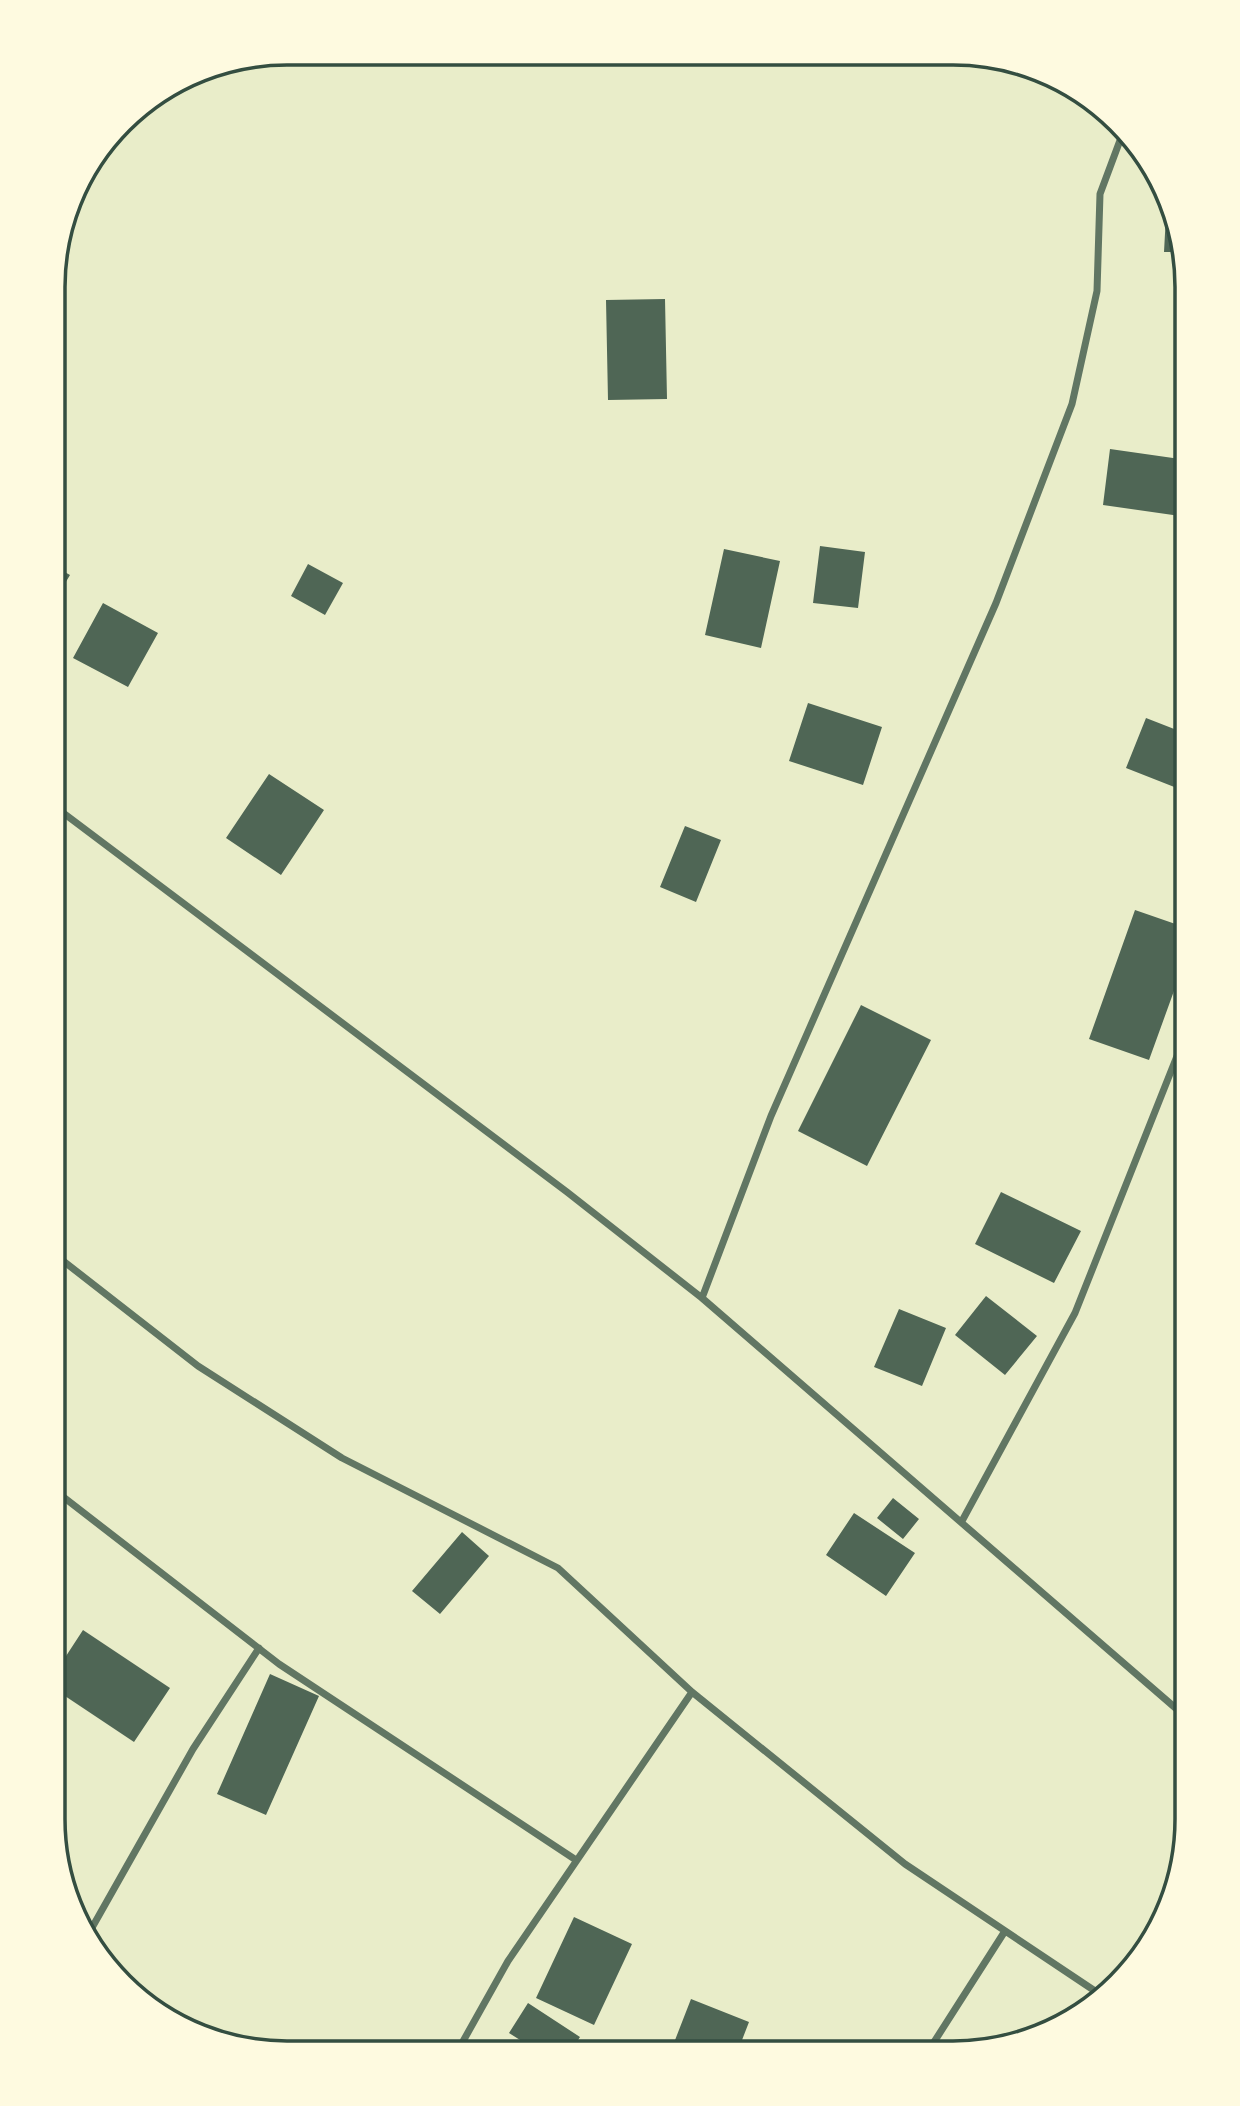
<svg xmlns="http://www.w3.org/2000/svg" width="1240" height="2106" viewBox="0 0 1240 2106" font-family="Poppins,sans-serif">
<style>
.building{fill:#4f6655}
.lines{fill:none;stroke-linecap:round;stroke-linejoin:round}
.minor{stroke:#617663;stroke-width:7}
.rim{fill:none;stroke:#344e41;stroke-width:3.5}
</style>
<rect width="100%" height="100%" fill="#e9edc9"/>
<!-- building -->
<path class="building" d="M1167,196L1170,198L1181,252H1164Z
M665,299L667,399L608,400L606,300Z
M1110,449L1187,460V517L1103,505Z
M820,546L865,552L858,608L813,603Z
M724,549L780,561L761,648L705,635Z
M308,564L343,583L325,615L291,596Z
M54,566L70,575L54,602Z
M103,603L158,633L128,687L73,658Z
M808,703L882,727L863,785L789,761Z
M1146,718L1187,734V792L1126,768Z
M269,774L324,810L281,875L226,838Z
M685,826L721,840L696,902L660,887Z
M1135,910L1187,928V955L1149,1060L1089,1039Z
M861,1005L931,1040L867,1166L798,1131Z
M1001,1192L1081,1231L1054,1283L975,1244Z
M986,1296L1037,1336L1005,1375L955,1335Z
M899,1309L946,1328L922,1386L874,1367Z
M893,1498L919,1519L903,1539L877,1518Z
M854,1513L915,1553L886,1596L826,1555Z
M462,1532L489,1556L440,1614L412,1591Z
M83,1630L170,1688L134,1742L53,1688V1676Z
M270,1674L319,1696L266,1815L217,1794Z
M574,1917L632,1944L594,2025L536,1998Z
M691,1999L749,2022L737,2053H670Z
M528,2003L580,2037L570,2052H539L509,2033Z
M764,2043L785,2053H759Z"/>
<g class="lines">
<!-- minor -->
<path class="minor" d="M54,806L567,1192L702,1298L1187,1718
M53,1253L198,1366L342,1458L558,1568L692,1692
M702,1298L771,1116L996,603L1072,404L1097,291L1100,194L1122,135
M53,1489L279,1664L576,1860
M962,1521L1075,1313L1187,1031
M89,1933L193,1749L259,1648
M457,2052L508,1961L692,1692L905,1864L1098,1993
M927,2053L1005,1931"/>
</g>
<!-- crop -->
<path d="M0 0H1240V2106H0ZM287 65H953A222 222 0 0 1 1175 287V1819A222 222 0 0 1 953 2041H287A222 222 0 0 1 65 1819V287A222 222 0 0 1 287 65Z" fill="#fefae0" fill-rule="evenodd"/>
<path class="rim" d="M287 65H953A222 222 0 0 1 1175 287V1819A222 222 0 0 1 953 2041H287A222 222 0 0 1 65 1819V287A222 222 0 0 1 287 65Z"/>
</svg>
